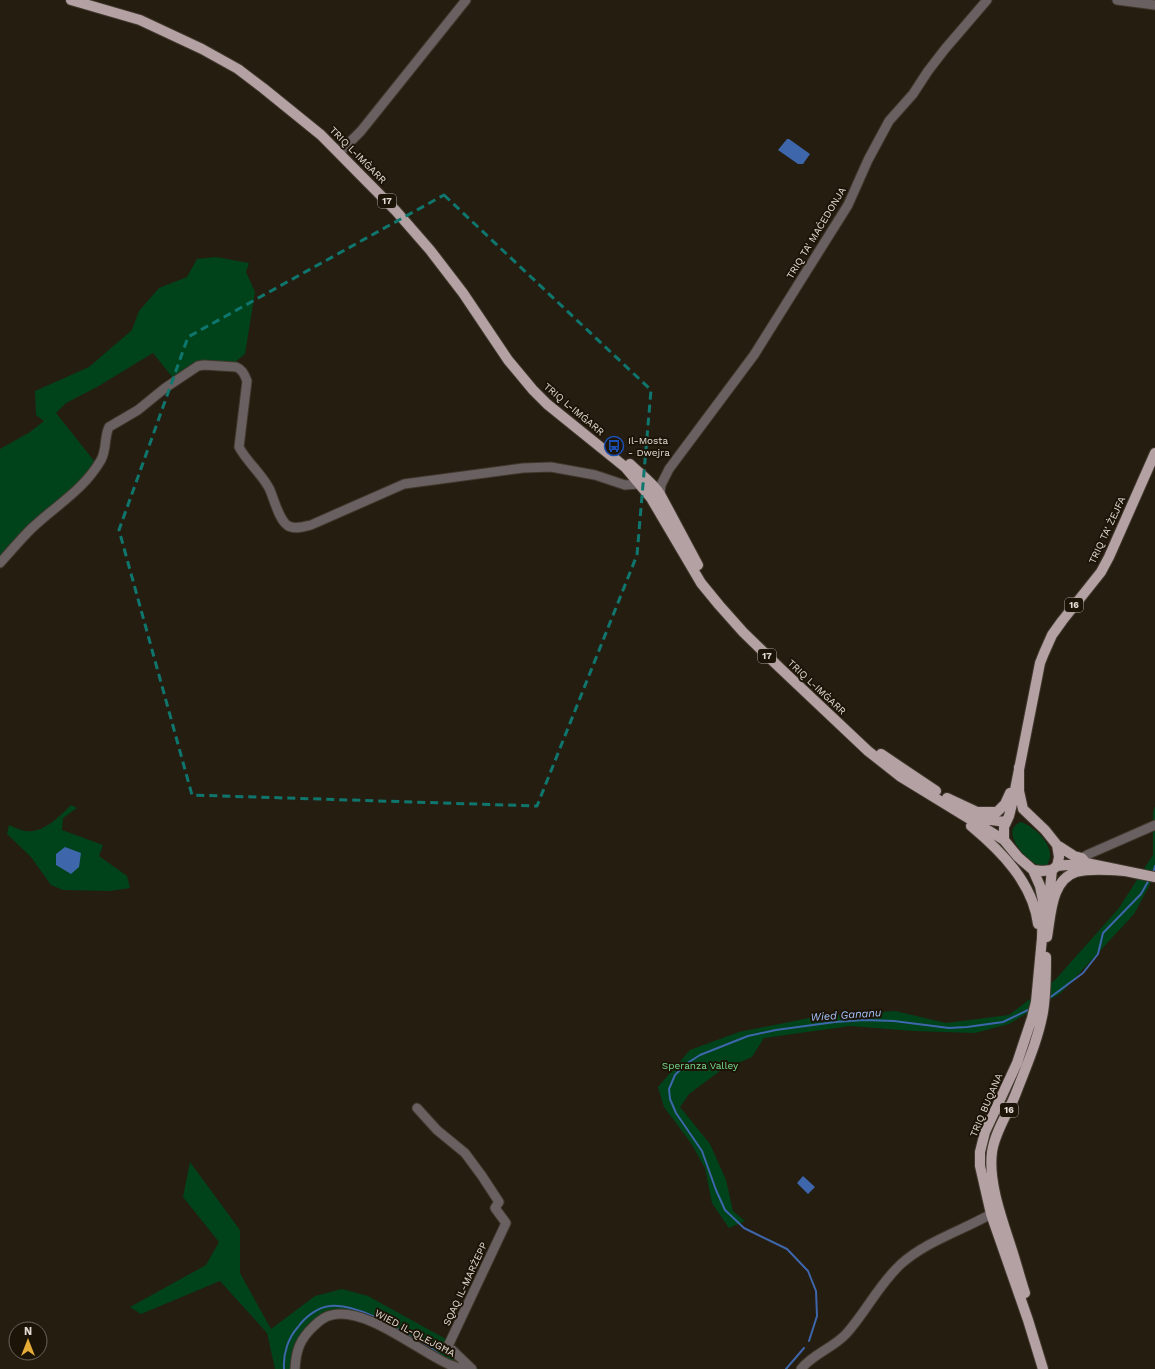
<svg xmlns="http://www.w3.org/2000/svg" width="1155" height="1369" viewBox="0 0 1155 1369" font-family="'Work Sans',sans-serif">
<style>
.green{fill:#00431a}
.water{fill:#3e66ab}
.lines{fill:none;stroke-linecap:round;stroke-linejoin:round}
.stream{stroke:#3e66ab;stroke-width:2}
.minor-casing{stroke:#40382c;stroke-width:11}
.major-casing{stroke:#40382c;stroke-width:12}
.minor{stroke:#696061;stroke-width:9}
.major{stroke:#b4a1a4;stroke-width:10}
.marked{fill:none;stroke:#0f766e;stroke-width:3;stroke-dasharray:8 5;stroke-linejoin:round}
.labels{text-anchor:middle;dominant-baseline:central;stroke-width:4;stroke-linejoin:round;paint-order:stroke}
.shield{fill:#1d1408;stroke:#a69f96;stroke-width:1}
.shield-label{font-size:9px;font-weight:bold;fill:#e1dbd3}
.street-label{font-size:10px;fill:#e1dbd3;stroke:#1d1408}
.poi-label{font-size:10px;fill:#e1dbd3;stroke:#1d1408;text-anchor:start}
.park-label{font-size:10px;fill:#76de8f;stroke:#1d1408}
.water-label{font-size:11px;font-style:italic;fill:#a3c5fe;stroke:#1d1408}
</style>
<rect width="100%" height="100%" fill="#261d11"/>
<!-- green -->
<path class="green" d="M216,257L249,263L246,272L255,292L245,354L234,363H196L173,378L153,353L97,387L66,403L56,413L95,462L78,490L0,557V449L30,432L44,421L36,415L35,391L89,367L132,330L139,311L159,288L187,277L197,259Z
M71,805L77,808L63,818L62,830L103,845L99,856L127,876L130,888L110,891L63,890L51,885L31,857L7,834L9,825C14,827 20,830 25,831C43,834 60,816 71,805Z
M1155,806V875L1134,914L1061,993L1009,1024L975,1033L914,1031L850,1026L764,1038L752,1057L720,1071L689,1094L680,1107L710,1144L726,1180L733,1211L745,1221L729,1228L712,1203L705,1168L691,1143L664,1107L658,1087L690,1050L739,1032L819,1016L895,1011L946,1023L1009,1015L1055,980L1119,908L1153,855V812Z
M1021,822C1036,827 1060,850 1046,866C1041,865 1038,865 1034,863C1022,855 1000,830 1021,822Z
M190,1162L240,1230V1273L271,1329L315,1296L342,1289L368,1296L453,1343L478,1369H469L448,1363L362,1317L316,1320L293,1369H275L267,1333L220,1281L141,1314L130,1307L206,1265L219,1242L183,1197Z"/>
<!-- water -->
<path class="water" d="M787,139H789L810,154L803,164H798L778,150Z
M65,847L81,853L79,867L71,874L56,865V854Z
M803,1176L815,1187L808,1194L797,1183Z"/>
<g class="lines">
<!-- stream -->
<path class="stream" d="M1153,873L1155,866
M1048,999L1083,973L1098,954L1103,933L1141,894L1150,878
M809,1341L817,1316L816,1291L808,1271L787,1249L744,1228L725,1210L716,1190L702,1151L676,1113L670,1099L669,1089L675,1075L686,1064L700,1055L748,1036L776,1030L835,1022L864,1020L894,1021L949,1028L967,1027L1003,1022L1030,1009
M284,1369C283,1354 288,1338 298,1327C305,1317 318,1307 330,1306C356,1303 393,1326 414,1339C424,1344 434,1350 443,1357
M786,1369L804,1348"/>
<!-- minor casing -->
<g class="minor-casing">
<path id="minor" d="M1117,0L1155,5
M343,149L361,131L466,0
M660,494L661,485L669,469L754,355L848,205L868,160L889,121L913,94L928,71L945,49L987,0
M0,563C10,552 20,540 31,529C56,505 83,491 101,460C107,449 104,437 109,427L138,410L165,388L198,366L204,365L236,367C242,369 245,375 247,381L239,447C247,462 261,473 269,488C274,498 278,518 287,525C293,530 303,527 311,525L404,484L523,468L551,467L595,475L625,485L639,484
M1082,858L1089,854L1155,825
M417,1108L437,1130L465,1153L482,1176L499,1202L495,1208L506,1223L448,1346L472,1369
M295,1369C296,1350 300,1339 314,1326C319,1321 325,1316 332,1315C366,1307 417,1350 448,1364C452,1366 457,1367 462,1369
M801,1369C813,1354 833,1348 846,1334C866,1312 879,1284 901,1264C927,1241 961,1231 991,1214"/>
</g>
<!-- major casing -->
<g class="major-casing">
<path id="major" d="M71,0L140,20L202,49L238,69L263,88L321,135L396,211L430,250L463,293L508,360L533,390L547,404L625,467L651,498L701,583L719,605L743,632L780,668L868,751L901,777L1004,840
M630,464C640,474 652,482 660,494L698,565
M881,754L936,791
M1019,767V791L1023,809L1045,830L1057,845L1059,857L1057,866L1052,870L1042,871L1033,870L1018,857L1004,840V827L1009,816L1013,800L1040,663L1044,653L1052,635L1062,621L1101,572L1109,557L1155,453
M947,798L977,812H997L1005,804L1010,793
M970,813L984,819L1006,822
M971,826C1001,851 1033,883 1038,924
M1057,845L1074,856L1082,858L1086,863
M1057,866L1086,863L1155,877
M1033,870L1040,886L1043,901L1042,938L1036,1002L1032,1018L1017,1063L985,1132L980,1152V1166L991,1214L1028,1320L1043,1369
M1048,907L1052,870
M1047,937C1051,915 1051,880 1076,872C1090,868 1111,870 1125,871
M1025,1293C1020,1278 1016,1262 1011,1247C1002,1219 988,1182 992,1152C995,1131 1009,1112 1016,1093C1026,1067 1038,1040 1043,1012C1046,994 1046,976 1046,957"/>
</g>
<!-- minor -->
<use href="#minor" class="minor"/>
<!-- major -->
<use href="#major" class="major"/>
</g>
<!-- marked area -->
<path class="marked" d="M444,195L651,390L637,555L537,806L192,795L119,530L188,337Z"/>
<!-- icons -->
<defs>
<g id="bus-ring" transform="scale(1)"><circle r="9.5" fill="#1d1408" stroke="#1a4fb4" stroke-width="1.5"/><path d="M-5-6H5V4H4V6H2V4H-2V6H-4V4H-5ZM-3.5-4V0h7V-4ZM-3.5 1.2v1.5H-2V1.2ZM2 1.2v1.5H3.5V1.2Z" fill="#1a4fb4"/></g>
</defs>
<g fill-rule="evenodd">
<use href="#bus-ring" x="614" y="446"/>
</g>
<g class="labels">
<!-- shield labels -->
<g class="shield">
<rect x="378" y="194" width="18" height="14" rx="3"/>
<rect x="1065" y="598" width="18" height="14" rx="3"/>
<rect x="758" y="649" width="18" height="14" rx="3"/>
<rect x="1000" y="1103" width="18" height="14" rx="3"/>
</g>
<g class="shield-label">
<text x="387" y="201">17</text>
<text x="1074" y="605">16</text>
<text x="767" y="656">17</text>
<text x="1009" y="1110">16</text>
</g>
<!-- street labels -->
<g class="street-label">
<text transform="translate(358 155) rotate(45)">TRIQ L-IMĠARR</text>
<text transform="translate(816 233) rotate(-59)">TRIQ TA' MAĊEDONJA</text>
<text transform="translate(574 409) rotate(40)">TRIQ L-IMĠARR</text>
<text transform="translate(1107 530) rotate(-65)">TRIQ TA' ŻEJFA</text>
<text transform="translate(817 687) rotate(43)">TRIQ L-IMĠARR</text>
<text transform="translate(986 1105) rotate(-67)">TRIQ BUQANA</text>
<text transform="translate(465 1284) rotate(-65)">SQAQ IL-MARŻEPP</text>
<text transform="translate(415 1333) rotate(28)">WIED IL-QLEJGĦA</text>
</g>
<!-- poi labels -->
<g class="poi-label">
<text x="628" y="440">Il-Mosta<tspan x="628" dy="12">- Dwejra</tspan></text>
</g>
<!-- park labels -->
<g class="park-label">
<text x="700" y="1065">Speranza Valley</text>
</g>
<!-- water labels -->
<g class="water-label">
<text transform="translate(846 1015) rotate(-4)">Wied Gananu</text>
</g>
</g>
<!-- north arrow -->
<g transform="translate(28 1341)"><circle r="19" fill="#1d1408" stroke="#6b6459"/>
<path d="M0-3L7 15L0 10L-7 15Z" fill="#e5ad36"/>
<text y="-6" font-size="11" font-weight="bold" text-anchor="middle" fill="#e1dbd3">N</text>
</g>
</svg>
